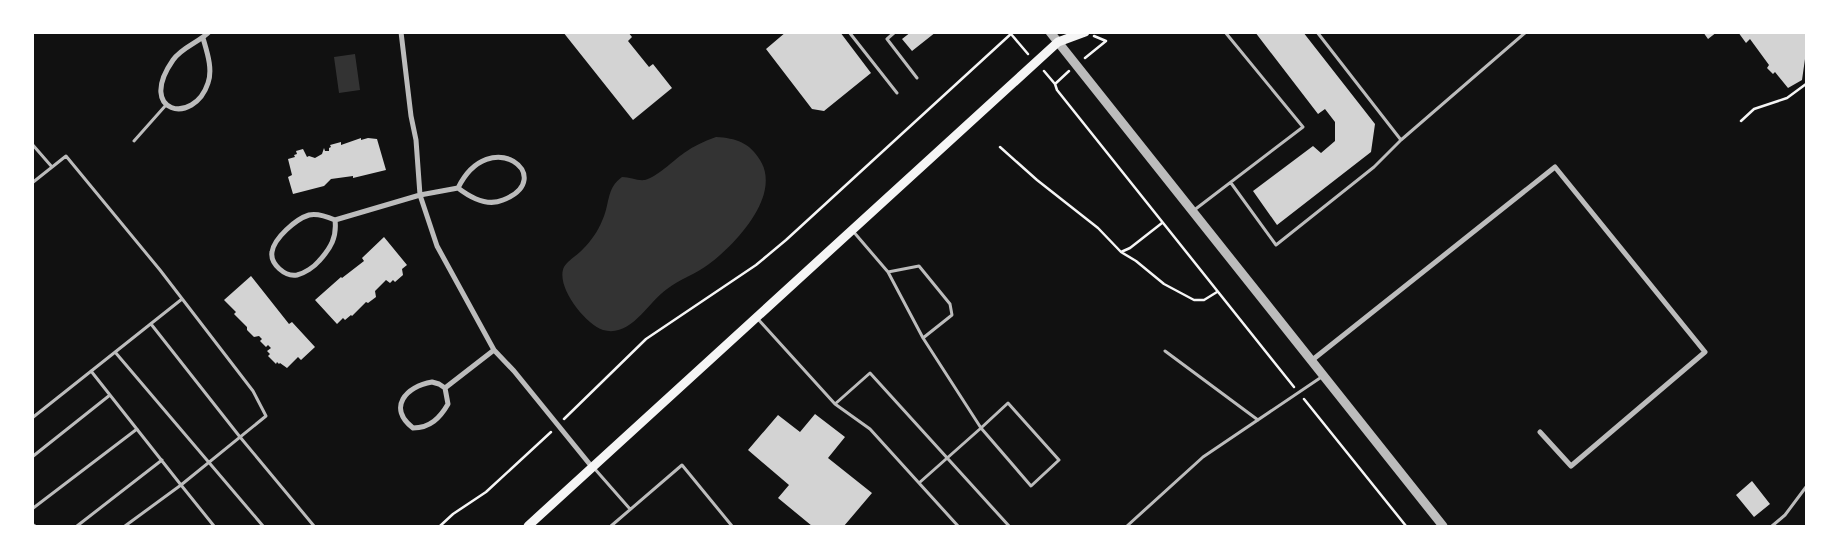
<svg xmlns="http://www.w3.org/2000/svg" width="1839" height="559" viewBox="0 0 1839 559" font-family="'PT Sans Narrow',sans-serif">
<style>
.water{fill:#333}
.building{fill:#d3d3d3}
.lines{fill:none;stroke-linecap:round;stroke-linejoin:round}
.path{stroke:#f5f5f5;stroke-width:2.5}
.service{stroke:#bcbcbc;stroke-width:3}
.minor{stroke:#bcbcbc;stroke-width:5}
.tertiary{stroke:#bcbcbc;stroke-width:9}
.secondary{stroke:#f5f5f5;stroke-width:9}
</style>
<rect width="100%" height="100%" fill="#111"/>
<!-- water -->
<path class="water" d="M355,54L360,90L339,93L334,57Z
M716,137C736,138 750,143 760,160C782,195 736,244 709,264C696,274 680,279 667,289C648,302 631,338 603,330C585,324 555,286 564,267C568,260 578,255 583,249C591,241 598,231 602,221C610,205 606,188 622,177C630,177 637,181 645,180C657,177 674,160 684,153C694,146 704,141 716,137Z"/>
<!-- building -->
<path class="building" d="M563,32H628L632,37L628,41L649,67L653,64L672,88L633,120Z
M786,32H840L871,73L824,111L812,109L766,49Z
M911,32H936L912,51L902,39Z
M1255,32H1303L1375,124L1371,152L1277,225L1253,191L1313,146L1321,153L1335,141V122L1325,109L1318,114Z
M1703,32H1717L1708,39Z
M1738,32H1806V57L1805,59L1802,80L1788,88L1775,72L1773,74L1767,68L1769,65L1750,39L1746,43Z
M361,138V140L368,138L377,139L386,170L353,178V176L331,179L324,186L293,194L288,177L292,175L288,159L295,157L294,155L297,154L296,151L303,149L307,157L309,156L315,158L322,154L324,148L325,151H329V148L331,147L330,145L341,142V145Z
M384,237L407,265L402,269L403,275L395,282L393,280L390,283L386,280L375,291L376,297L368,303L366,302L352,316L351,315L345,320L343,318L337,324L315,300L341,277L342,278L364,261L362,258Z
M251,276L289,324L292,322L315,347L301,360L298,357L287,368L280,363L279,364L277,362L276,364L268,356L270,354L267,351L271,348L268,345L266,347L260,341L262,339L259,336L254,337L247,330V327L234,314L236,312L224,300Z
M815,414L845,437L828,458L872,493L844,526H812L778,498L789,485L748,450L778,415L800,432Z
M1752,481L1770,504L1754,517L1736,495Z"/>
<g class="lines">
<!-- path -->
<path class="path" d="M1011,34L1028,54
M1094,36L1106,41
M1085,58L1106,41
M1044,71L1055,84
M1069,71L1055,84L1057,90L1294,387
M1741,121L1754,109L1787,98L1806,84
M1000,147L1037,180L1098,228L1121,252L1136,261L1164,284L1194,300H1204L1217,292
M1121,252L1130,248L1162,223
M1304,399L1406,526
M564,419L646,339L756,265L786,240L1013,32
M440,526L453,514L486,492L551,432"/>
<!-- service -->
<path class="service" d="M849,32L897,93
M895,32L887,39L917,78
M1317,32L1401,140
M134,141L166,105
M32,144L52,167
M32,183L66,156L160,270L253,391L266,416L181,485L214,526
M1231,183L1276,245L1374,167L1401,140L1526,32
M1193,211L1303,127L1225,32
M852,230L888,272L923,338L981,428L919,483
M888,272L919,266L950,304L952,315L923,338
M757,318L835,404L870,373L1009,526
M151,324L240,437L314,526
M1165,351L1258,420
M115,352L263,526
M91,371L181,485L125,526
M1008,403L1059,460L1031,486L981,428Z
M835,404L870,429L958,526
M32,418L182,299
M32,457L110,395
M594,468L630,509
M32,509L137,429
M32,524L35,526
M77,526L162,460
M611,526L682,465L732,526
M1127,526L1203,457L1323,376
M1772,526L1785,515L1806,487"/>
<!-- minor -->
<path class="minor" d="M401,32L411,116L416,140L420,195L437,246L494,350L514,371L592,467
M203,38C207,52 213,69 208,83C194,126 136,113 173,60C182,47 198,43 209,32
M335,220C337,237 331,248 319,261C314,267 305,273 297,275C285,277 270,264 272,252C274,238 296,219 309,215C317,213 328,217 335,220L420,195L458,188C471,198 487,207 503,200C559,178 490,123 458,188
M1311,361L1555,167L1705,352L1571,466L1540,432
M432,382L439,384L445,388L448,404C440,418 430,428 413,428C387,408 406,386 432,382Z
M445,388L494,350"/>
<!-- tertiary -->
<path class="tertiary" d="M1050,32L1443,526"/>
<!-- secondary -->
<path class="secondary" d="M528,526L1058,42L1085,32"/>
</g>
<!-- border -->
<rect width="1839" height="559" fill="none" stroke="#ffffff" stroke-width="68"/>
</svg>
